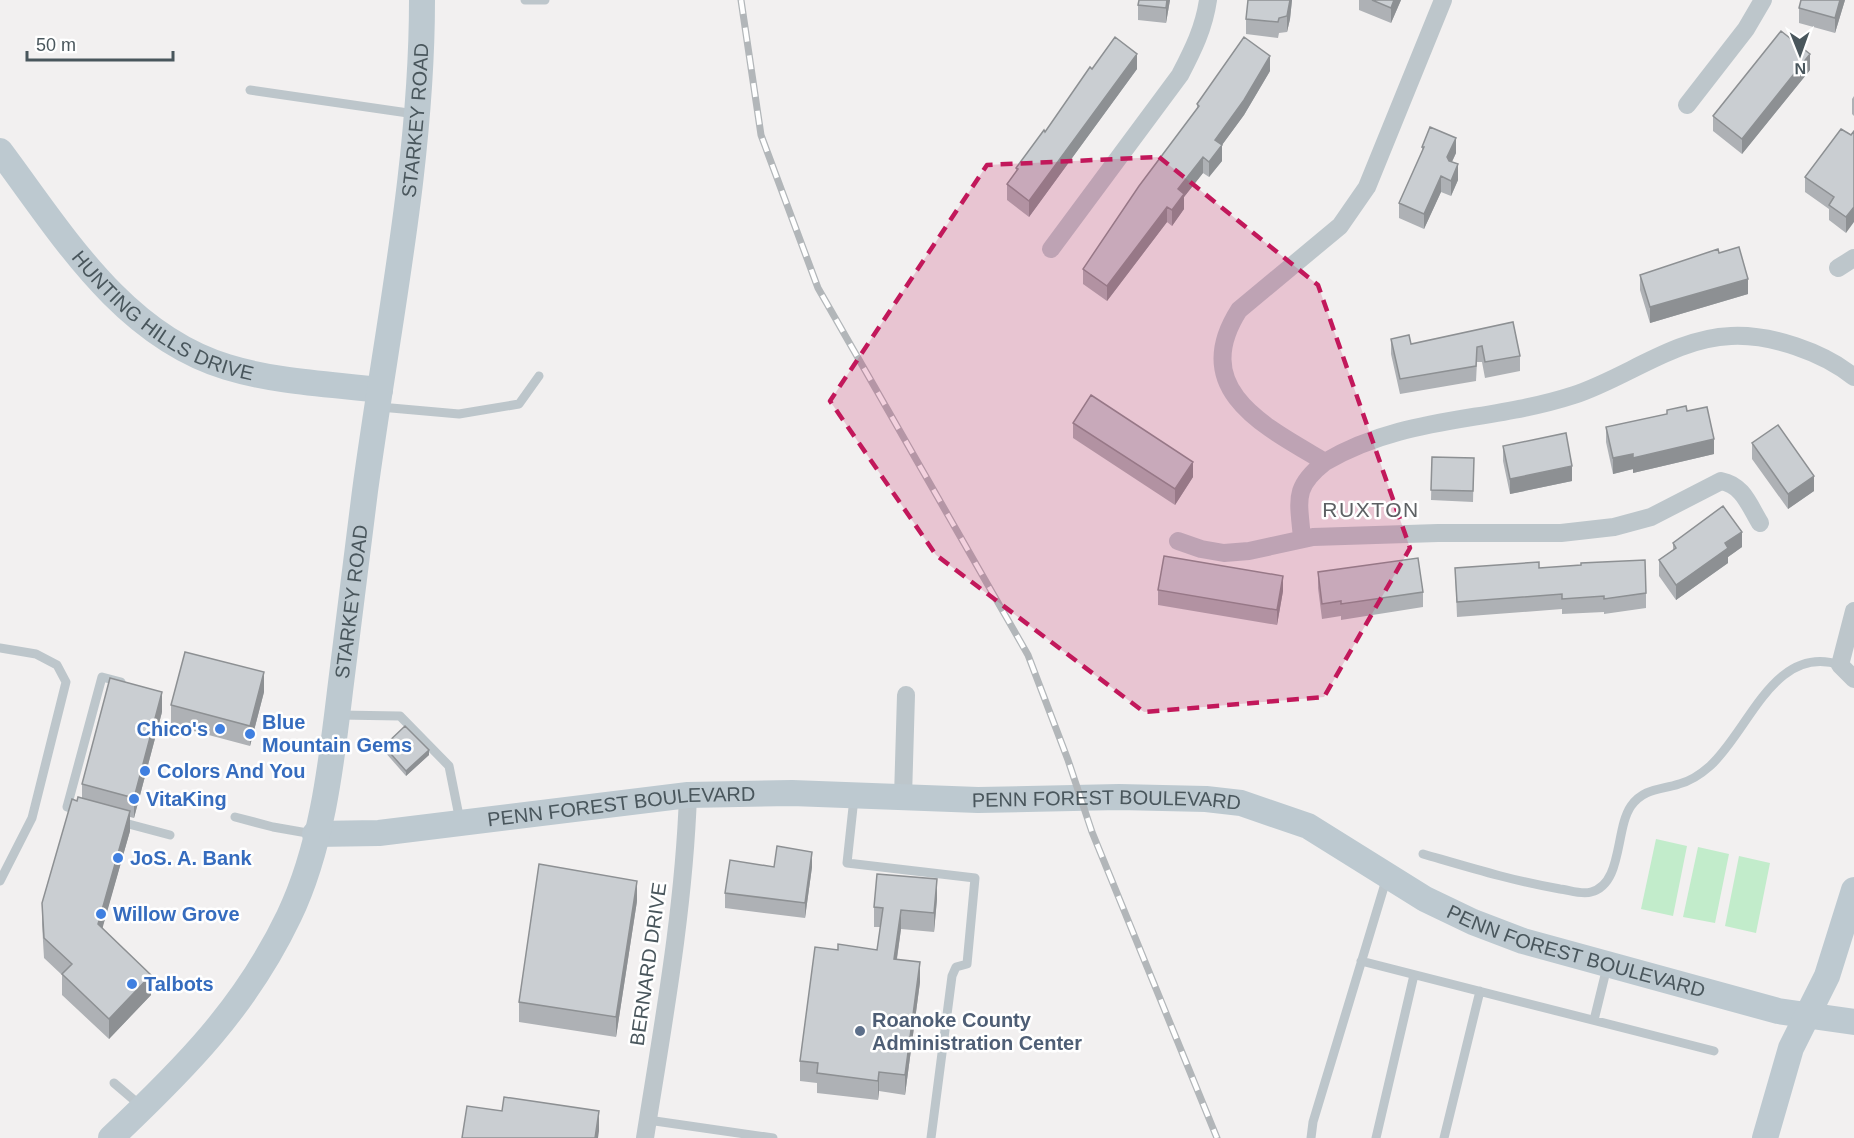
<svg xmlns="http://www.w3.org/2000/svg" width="1854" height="1138" viewBox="0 0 1854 1138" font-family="Arial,sans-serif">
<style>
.green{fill:#c2eccb}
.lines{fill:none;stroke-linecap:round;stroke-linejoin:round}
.lane{stroke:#bdc6cb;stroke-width:9}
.street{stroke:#bdc6cb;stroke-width:18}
.secondary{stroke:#bdc9d0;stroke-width:26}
.rail-casing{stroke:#b2b6b9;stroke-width:7}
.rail{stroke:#fff;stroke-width:4.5;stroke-dasharray:14;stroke-linecap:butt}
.wall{fill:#aeb1b5}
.shaded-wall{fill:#8d9093}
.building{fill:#caced2;stroke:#8d9093;stroke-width:1.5}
.marked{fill:#c2185b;fill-opacity:0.2;stroke:#c2185b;stroke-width:4.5;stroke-dasharray:12 8;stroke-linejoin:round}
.shop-dot{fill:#3f7fe0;stroke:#fff;stroke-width:2}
.service-dot{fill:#5c6f8a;stroke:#fff;stroke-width:2}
.labels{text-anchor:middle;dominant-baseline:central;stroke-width:5;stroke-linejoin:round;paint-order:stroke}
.street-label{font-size:20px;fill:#49565c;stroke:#fff}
.shop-label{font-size:20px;font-weight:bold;fill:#366cbe;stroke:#fff;text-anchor:start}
.service-label{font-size:20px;font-weight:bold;fill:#4e5e75;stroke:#fff;text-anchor:start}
.neighbourhood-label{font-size:21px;letter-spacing:1.5px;fill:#5d6164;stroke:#fff}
</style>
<rect width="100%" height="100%" fill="#f2f0f0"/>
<!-- green -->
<path class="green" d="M1656,839L1687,846L1673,916L1641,909Z
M1698,847L1729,854L1715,923L1683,917Z
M1739,856L1770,863L1756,933L1725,926Z"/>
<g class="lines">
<!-- lane -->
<path class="lane" d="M525,0H545
M250,90L415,114
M380,407L459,414L519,404L539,376
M0,648L36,654L57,665L66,682L32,818L0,881
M339,715L400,716L449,766L460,821
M854,798L847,863L975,878L967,964L956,967L952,976L931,1138
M81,811L67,807L102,677L121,682
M235,817L273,827L313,834
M121,822L170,835
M1423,854C1468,867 1513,881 1560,889C1569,890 1582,895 1591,892C1623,884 1615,829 1631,806C1644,788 1661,790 1679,784C1691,781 1701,774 1710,766C1749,731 1774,643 1840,665
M1361,961L1714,1051
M1594,1020L1607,967
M114,1083L141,1106
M648,1120L773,1138
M1311,1138L1313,1122L1387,877
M1376,1138L1414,975
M1444,1138L1480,991"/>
<!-- street -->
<path class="street" d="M1443,0L1367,187L1340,226L1239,310C1188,390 1266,427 1325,462C1405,415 1488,423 1574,395C1626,378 1675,338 1731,336C1771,334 1823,352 1854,377
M1687,105L1746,29L1763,0
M1051,249L1180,75C1193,50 1204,28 1208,0
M1838,268L1854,258
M1302,539C1299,500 1292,488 1325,462
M1178,541L1201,549L1224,553L1249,551L1313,537L1438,533H1561L1614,527L1651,517L1721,481C1743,485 1749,505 1760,523
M1854,611L1840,665L1854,679
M903,797L906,695
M645,1138C663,1024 684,910 688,795"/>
<!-- secondary -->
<g class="secondary">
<path id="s1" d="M0,151C62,234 122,335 227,367C276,382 329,384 380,390"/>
<path id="s2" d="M315,834L379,833L688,795L792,793L978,800L1119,797L1206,799L1241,803L1308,826L1425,899L1473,922L1523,941L1778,1011L1854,1022"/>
<path id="s3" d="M111,1138C184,1069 245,1008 289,916C322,847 331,766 340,691C349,624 357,557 365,491C387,328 422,165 422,0"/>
<path d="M1765,1138L1791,1048L1827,976L1854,890"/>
</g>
<!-- rail casing -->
<g class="rail-casing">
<path id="rail" d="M741,0L761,135L818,288L1028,655L1068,760L1092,832L1217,1138"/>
</g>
<!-- rail -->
<use href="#rail" class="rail"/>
</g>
<!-- wall -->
<path class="wall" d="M1170,0L1166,23L1138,20V5Z
M1248,0H1292L1290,19L1287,32L1279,33L1278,38L1246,34V19Z
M1359,0H1401L1391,23L1359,10Z
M1845,0L1835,33L1799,23V8Z
M1092,69H1137L1029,217L1007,200V184L1016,172V168L1045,132Z
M1810,70L1742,154L1713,131V116Z
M1270,71L1244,115L1222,145V161L1209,177L1203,173L1184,197V209L1172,226L1167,222L1107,301L1083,284V269L1197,109V104Z
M1854,96V116L1852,114V99Z
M1851,135L1846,233L1829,220V209L1805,192V177Z
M1422,147L1456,153L1452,162L1458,180L1451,196L1441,192L1424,229L1399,218V203L1422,153Z
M1719,253L1748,294L1650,323L1640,290V275Z
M1513,322L1520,356V371L1485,378L1482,362H1477L1476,381L1400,394L1391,354V339L1411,344Z
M1667,410L1687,411L1714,454L1633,473V469L1613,474L1606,442V427L1667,414Z
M1073,423L1193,477L1175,505L1073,438Z
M1752,443L1814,491L1788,509L1752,459Z
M1503,446L1572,481L1510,494L1503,461Z
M1432,457L1474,458L1473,502L1431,500Z
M1673,543L1742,547L1728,557V563L1676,600L1659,576V560L1673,550Z
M1455,568H1539L1646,593V608L1604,614V612L1562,614V609L1457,617Z
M1318,572L1423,592V607L1341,620V616L1322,619L1318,588Z
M1158,590L1283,591L1277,625L1158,605Z
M264,692L250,746L171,725V705Z
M162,712L134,818L130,817V831L102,928L151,995L109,1039L62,995V975L44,958L42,924V903L82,798V784Z
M384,746L429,755L406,776L384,751Z
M774,867H812L805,918L725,908V893Z
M937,899L934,932L901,929L897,959L920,982L905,1095L879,1091L878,1100L817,1093V1083L800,1081V1061L838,950H877L880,927H874V907Z
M637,901L616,1037L519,1022V1002Z"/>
<!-- shaded-wall -->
<path class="shaded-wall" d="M1167,0H1170L1166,23V8Z
M1290,0H1292L1290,19L1287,32V16Z
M1394,0H1401L1391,23V8Z
M1840,0H1845L1835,33V18Z
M1137,54V69L1029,217V201Z
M1810,54V70L1742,154V139Z
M1270,56V71L1244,115L1222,145V161L1209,177V162L1215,140Z
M1456,138V153L1447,172V157Z
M1203,157V173L1184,197V209L1172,226V210L1178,189Z
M1458,164V180L1451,196V181Z
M1441,176V192L1424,229V214Z
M1167,207V222L1107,301V286Z
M1854,207V222L1846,233V217Z
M1748,279V294L1650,323V307Z
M1714,439V454L1633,473V458Z
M1633,454V469L1613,474V458Z
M1193,462V477L1175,505V489Z
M1572,466V481L1510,494V479Z
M1814,476V491L1788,509V494Z
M1742,532V547L1728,557V563L1676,600V585L1725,543Z
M1283,576V591L1277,625V610Z
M264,672V692L250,746V726Z
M162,692V712L134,818V798Z
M429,750V755L406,776V771Z
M130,811V831L98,944V924Z
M812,852V867L805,918V903Z
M937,879V899L934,932V913Z
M637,881V901L616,1037V1017Z
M901,910V929L894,978V959Z
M920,962V982L905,1095V1075Z
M151,975V995L109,1039V1019Z
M879,1072V1091L878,1100V1081Z
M599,1111V1131L598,1138H595Z"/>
<!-- building -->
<path class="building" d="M1139,0H1167L1166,8L1138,5Z
M1248,0H1290L1287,16L1279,18L1278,22L1246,19Z
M1372,0H1394L1391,8Z
M1801,0H1840L1835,18L1799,8Z
M1781,31L1810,54L1742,139L1713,116Z
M1115,37L1137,54L1029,201L1007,184L1018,169L1016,168L1044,130L1045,132L1090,67L1092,69Z
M1244,37L1270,56L1244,100L1215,140L1222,145L1209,162L1203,157L1178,189L1184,194L1172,210L1167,207L1107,286L1083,269L1139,186L1199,106L1197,104Z
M1430,127L1456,138L1447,157L1449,161L1458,164L1451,181L1441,176L1424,214L1399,203L1424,147H1422Z
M1841,129L1851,135L1854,131V207L1846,217L1829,205L1834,197L1805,177Z
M1739,247L1748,279L1650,307L1640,275L1718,249L1719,253Z
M1513,322L1520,356L1485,362L1482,346L1477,347L1476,366L1400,379L1391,339L1409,335L1411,344Z
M1091,395L1193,462L1175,489L1073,423Z
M1686,406L1687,411L1707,407L1714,439L1633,458V454L1613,458L1606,427L1667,414V410Z
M1778,425L1814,476L1788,494L1752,443Z
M1566,433L1572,466L1510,479L1503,446Z
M1432,457L1474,458L1473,491L1431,490Z
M1723,506L1742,532L1725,543L1728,548L1676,585L1659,560L1676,548L1673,543Z
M1164,556L1283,576L1277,610L1158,590Z
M1418,558L1423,592L1341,604V601L1322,604L1318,572Z
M1645,560L1646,593L1604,599V596L1562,599V594L1457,602L1455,568L1539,562V568L1581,565V563Z
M185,652L264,672L250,726L171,705Z
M110,678L162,692L134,798L82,784Z
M405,726L429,750L406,771L384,746Z
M78,797L130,811L98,924L151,975L109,1019L62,974L72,964L44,938L42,903L72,799L77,801Z
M777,846L812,852L805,903L725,893L730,860L774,867Z
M539,864L637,881L616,1017L519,1002Z
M877,874L937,879L934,913L901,910L894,959L920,962L905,1075L879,1072L878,1081L817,1073L818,1063L800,1061L815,947L838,950V944L877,950L883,908L874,907Z
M504,1097L599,1111L595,1138H462L467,1106L502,1111Z"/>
<!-- marked area -->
<path class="marked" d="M1159,157L1318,285L1410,548L1324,697L1144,712L936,555L830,401L987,165Z"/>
<!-- markers -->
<g class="shop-dot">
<circle cx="220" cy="729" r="6"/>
<circle cx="250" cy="734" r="6"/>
<circle cx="145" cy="771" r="6"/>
<circle cx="134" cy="799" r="6"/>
<circle cx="118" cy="858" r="6"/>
<circle cx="101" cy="914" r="6"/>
<circle cx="132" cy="984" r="6"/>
</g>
<circle class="service-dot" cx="860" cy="1031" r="6"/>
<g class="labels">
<!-- street labels -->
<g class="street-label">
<text stroke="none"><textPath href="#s3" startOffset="1094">STARKEY ROAD</textPath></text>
<text stroke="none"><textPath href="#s1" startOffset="237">HUNTING HILLS DRIVE</textPath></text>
<text stroke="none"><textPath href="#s3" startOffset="608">STARKEY ROAD</textPath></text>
<text stroke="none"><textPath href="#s2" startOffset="794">PENN FOREST BOULEVARD</textPath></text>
<text stroke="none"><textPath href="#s2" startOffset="308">PENN FOREST BOULEVARD</textPath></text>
<text stroke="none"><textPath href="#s2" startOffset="1298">PENN FOREST BOULEVARD</textPath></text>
<text transform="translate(648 964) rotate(-82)">BERNARD DRIVE</text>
</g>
<!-- shop labels -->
<g class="shop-label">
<text x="262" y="722">Blue<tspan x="262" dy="23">Mountain Gems</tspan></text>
<text x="208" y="729" text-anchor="end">Chico's</text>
<text x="157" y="771">Colors And You</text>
<text x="146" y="799">VitaKing</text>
<text x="130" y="858">JoS. A. Bank</text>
<text x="113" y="914">Willow Grove</text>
<text x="144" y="984">Talbots</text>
</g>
<!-- service labels -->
<g class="service-label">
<text x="872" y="1020">Roanoke County<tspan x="872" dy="23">Administration Center</tspan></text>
</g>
<!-- neighbourhood labels -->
<g class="neighbourhood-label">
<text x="1371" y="509">RUXTON</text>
</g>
</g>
<!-- north arrow -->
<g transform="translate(1800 54) rotate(179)" stroke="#ffffff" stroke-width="4.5" paint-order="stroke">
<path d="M0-4.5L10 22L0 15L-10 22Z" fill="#49565c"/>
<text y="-9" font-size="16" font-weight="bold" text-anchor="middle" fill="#49565c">N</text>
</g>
<!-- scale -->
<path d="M27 51v9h146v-9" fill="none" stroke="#49565c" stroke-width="3"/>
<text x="36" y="51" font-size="18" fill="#49565c" stroke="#ffffff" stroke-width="4.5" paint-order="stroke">50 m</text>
</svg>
